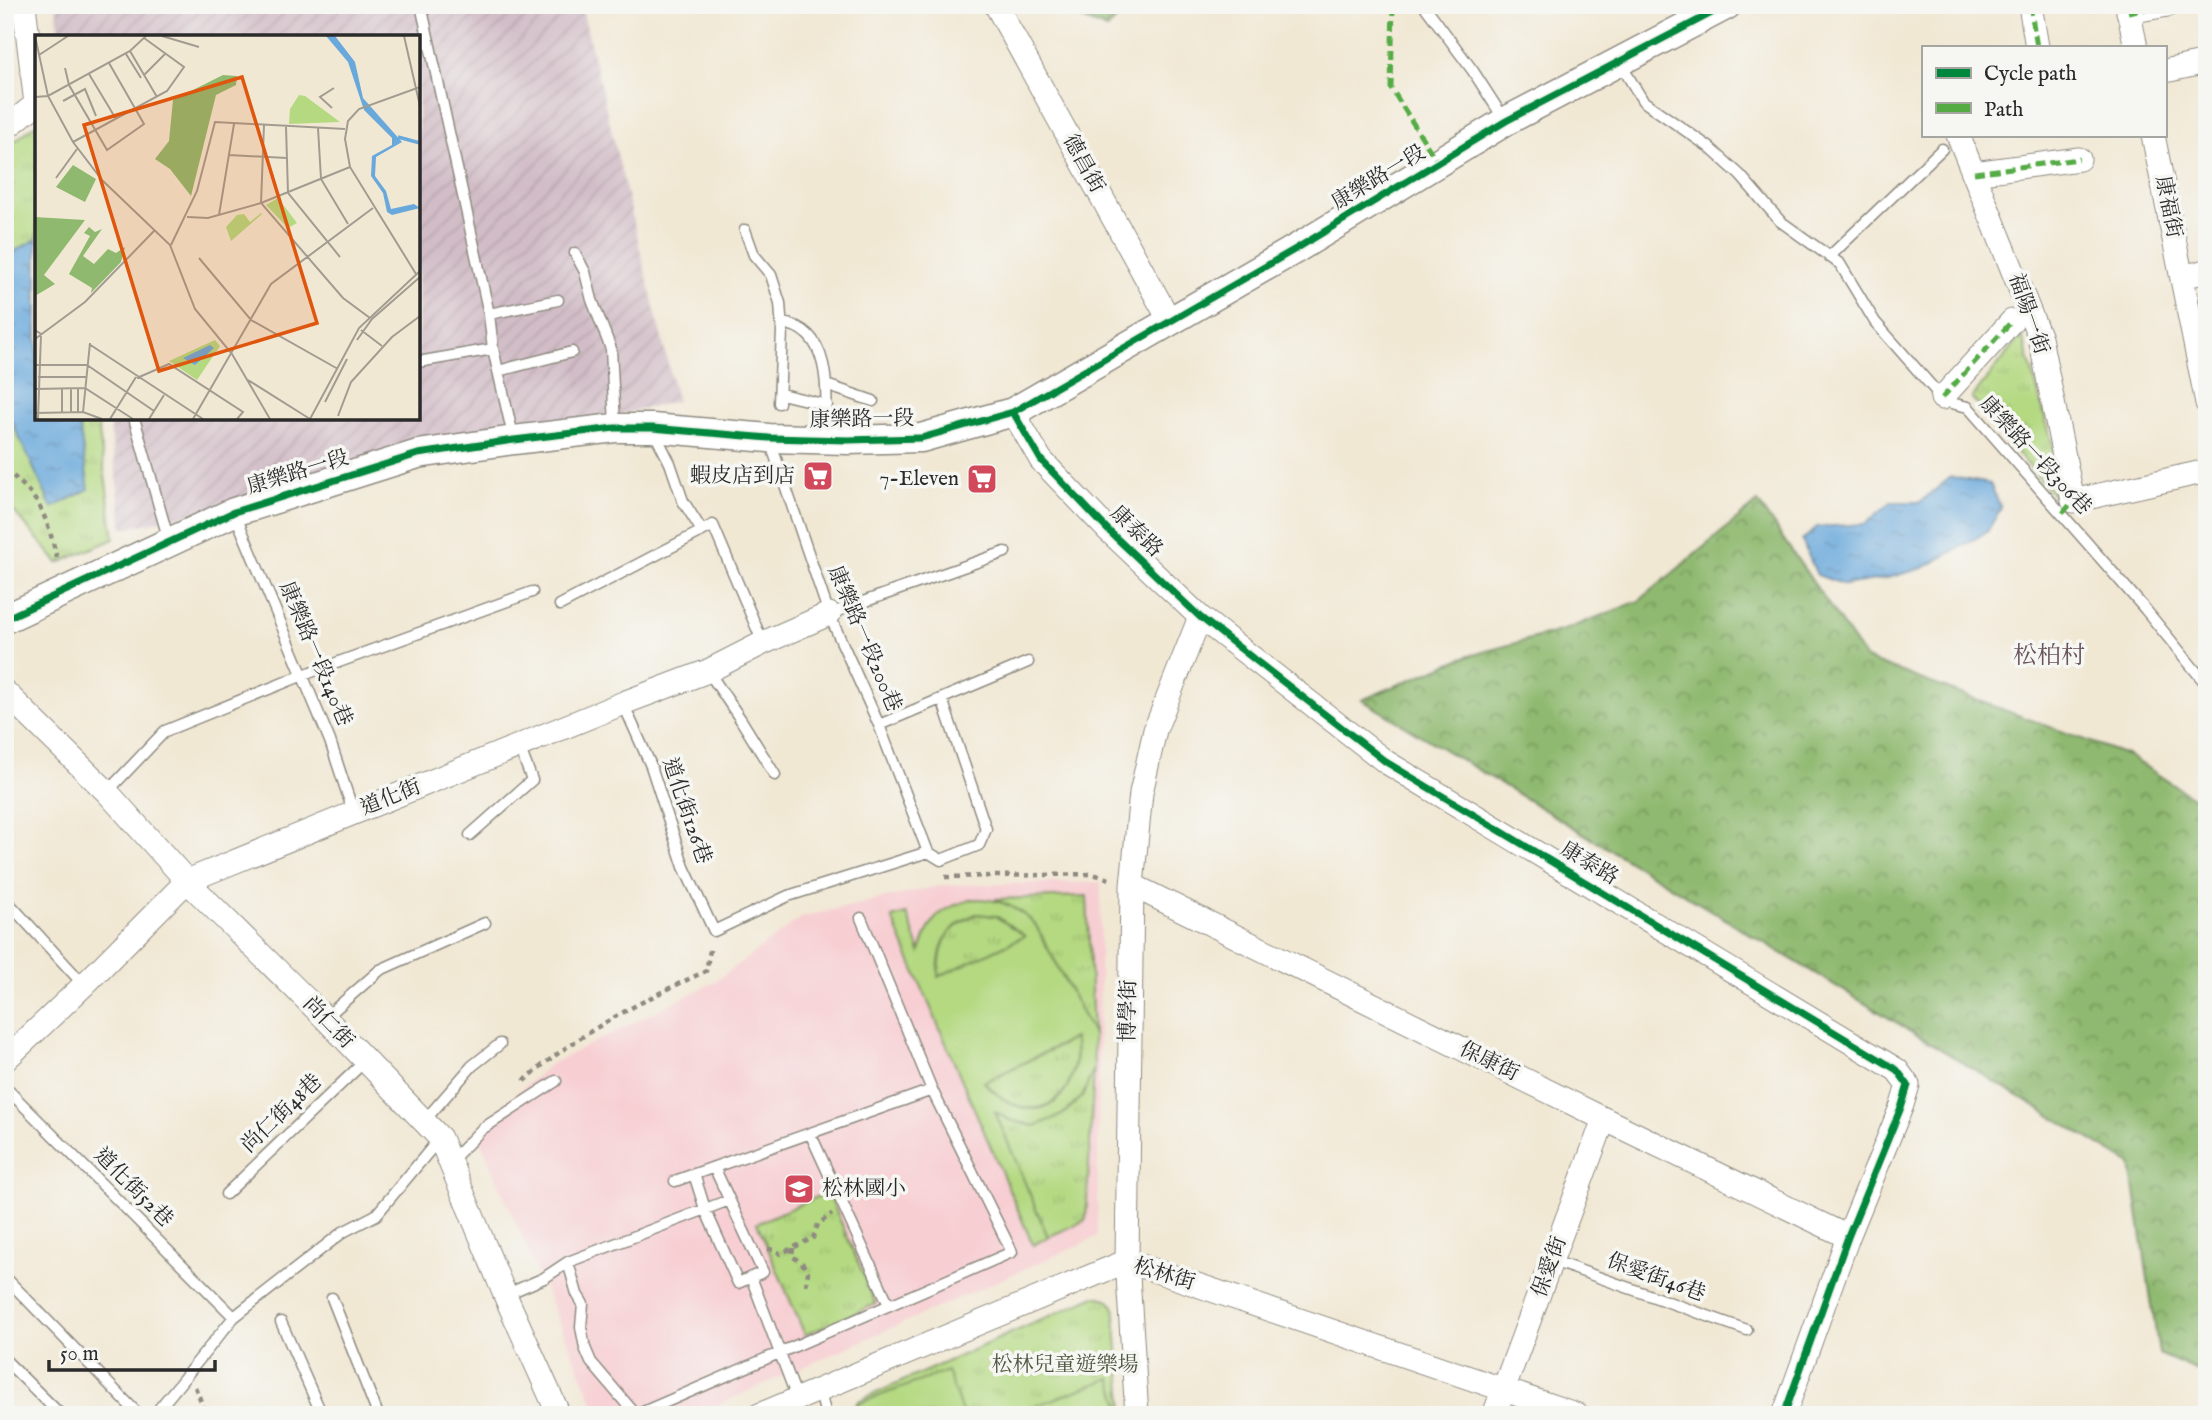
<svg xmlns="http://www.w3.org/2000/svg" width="2212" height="1420" viewBox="0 0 2212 1420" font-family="'IM FELL English','Noto Serif TC',serif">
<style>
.built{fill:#f7cfd3}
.industrial{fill:url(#industrial-furrows)}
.grass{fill:url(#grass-tufts);stroke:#708256;stroke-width:2}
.forest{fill:url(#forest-crowns);stroke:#5d724d;stroke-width:2}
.pitch{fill:#b4d981;stroke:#708256;stroke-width:2;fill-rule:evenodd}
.water{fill:url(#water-ripples);stroke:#4a6a83;stroke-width:2}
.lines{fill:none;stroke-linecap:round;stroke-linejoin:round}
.service-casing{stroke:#8e8a80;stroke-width:13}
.minor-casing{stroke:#8e8a80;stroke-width:25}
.tertiary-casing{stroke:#8e8a80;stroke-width:31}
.path{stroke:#8e8a80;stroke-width:4.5;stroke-dasharray:5 5;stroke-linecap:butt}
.service{stroke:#fff;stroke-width:10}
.minor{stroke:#fff;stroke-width:23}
.tertiary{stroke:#fff;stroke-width:28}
.quiet{stroke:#54ab44;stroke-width:5;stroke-dasharray:10 5;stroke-linecap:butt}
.cycleway-casing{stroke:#f6f6f2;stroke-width:11}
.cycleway{stroke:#00873e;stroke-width:7}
.labels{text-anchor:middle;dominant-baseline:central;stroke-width:7;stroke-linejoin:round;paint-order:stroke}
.street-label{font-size:21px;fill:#2b2b2b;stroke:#f6f6f2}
.poi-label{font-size:21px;fill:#2b2b2b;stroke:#f6f6f2;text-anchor:end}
.park-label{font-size:21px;fill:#4d5640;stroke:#f6f6f2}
.quarter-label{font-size:24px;fill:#68525d;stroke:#f6f6f2}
.inset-river{fill:none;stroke:#69a8db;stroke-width:3.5}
.inset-road{fill:none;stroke:#a29c90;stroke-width:2}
.view{fill:#df570e;fill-opacity:0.15;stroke:#df570e;stroke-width:3.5}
.inset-edge{fill:none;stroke:#2b2b2b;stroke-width:3.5}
</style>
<defs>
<pattern id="industrial-furrows" width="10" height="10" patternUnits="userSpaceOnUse" patternTransform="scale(1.75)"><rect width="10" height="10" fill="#d2bdc7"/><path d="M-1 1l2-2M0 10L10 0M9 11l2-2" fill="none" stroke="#b4a3ab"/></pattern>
<pattern id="grass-tufts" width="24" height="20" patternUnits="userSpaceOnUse" patternTransform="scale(1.75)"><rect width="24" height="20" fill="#b4d981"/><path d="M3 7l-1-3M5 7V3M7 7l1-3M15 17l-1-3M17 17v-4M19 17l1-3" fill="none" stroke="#9bba70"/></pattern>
<pattern id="forest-crowns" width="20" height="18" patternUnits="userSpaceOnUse" patternTransform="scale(1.75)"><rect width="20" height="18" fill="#8fb96f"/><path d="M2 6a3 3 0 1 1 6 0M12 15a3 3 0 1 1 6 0" fill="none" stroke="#75975b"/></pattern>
<pattern id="water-ripples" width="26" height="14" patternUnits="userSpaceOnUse" patternTransform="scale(1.75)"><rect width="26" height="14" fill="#69a8db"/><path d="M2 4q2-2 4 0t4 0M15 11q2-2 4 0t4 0" fill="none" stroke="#5789b2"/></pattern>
</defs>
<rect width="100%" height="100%" fill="#f6f6f2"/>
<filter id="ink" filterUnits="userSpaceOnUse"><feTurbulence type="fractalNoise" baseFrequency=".0143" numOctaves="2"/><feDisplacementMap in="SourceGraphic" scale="14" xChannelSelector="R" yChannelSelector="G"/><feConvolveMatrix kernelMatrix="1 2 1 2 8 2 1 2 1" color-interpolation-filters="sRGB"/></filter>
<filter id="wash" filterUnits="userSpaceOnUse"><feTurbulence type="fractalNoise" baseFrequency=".00686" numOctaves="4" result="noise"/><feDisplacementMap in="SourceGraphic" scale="28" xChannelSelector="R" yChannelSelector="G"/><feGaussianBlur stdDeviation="1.57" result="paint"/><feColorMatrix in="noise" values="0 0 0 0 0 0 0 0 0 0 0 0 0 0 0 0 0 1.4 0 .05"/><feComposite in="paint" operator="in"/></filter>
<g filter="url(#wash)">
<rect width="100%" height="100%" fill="#f1e8d4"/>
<!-- built -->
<path class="built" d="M1101,882L1097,1237L695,1415H599L480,1140L486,1120L549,1065L716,981L802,917L943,885Z"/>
<!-- industrial -->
<path class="industrial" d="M56,5H581L677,401L123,529L109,418H418V37H60Z"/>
<!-- grass -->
<path class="grass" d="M37,123V418H97L114,539L58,563L5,501V149Z
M2022,335L2068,500L2062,506L1972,398Z
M1087,896L1093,1034L1035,924L1021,912L995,899Z
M977,914L995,916L1025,936L938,978C942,942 942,930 977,914Z
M1075,1038C1081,1104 1031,1134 984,1082Z
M1094,1068L1086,1220L1048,1237L994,1111L1010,1120L1034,1126L1062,1115L1082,1097Z
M828,1192L876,1304L805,1335L757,1223Z
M1095,1296L1107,1299L1114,1306L1124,1412L1116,1415H850L858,1401Z"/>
<!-- forest -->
<path class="forest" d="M1071,5H1107L1120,16L1107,29L1078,17Z
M1758,502L1866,659L2129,756L2200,802L2207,832V1375L2159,1354L2131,1164L1362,700L1462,658L1567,629L1639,601Z"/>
<!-- pitch -->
<path class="pitch" d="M974,899C1001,899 1015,906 1035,924L1093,1034L1094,1068L1082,1097L1062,1115L1035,1126L1010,1120L995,1112L1048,1237L1033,1245L892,918L907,914L920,952C930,917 940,908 974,899ZM976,914L996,916L1025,936L938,977C939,943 945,928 976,914ZM1074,1038C1081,1065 1066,1111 1032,1109C1013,1108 996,1095 984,1082Z
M947,1371L963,1415H861L857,1404Z
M1111,1378L1121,1408L1102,1415H1010Z"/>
<!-- water -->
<path class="water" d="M37,239V418H78L89,489L52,508L5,407V256Z
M1951,477L1990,484L2001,508L1987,532L1923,568L1887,578L1845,585L1817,575L1802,541L1817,527L1865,524L1891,502H1920Z"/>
</g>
<g filter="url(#ink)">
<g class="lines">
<!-- service casing -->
<g class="service-casing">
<path id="service" d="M421,5L489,314L493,349L514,440
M1424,5L1473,71L1504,119
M1620,63L1643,101L1709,147L1740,175L1780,221L1840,264L1875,322L1942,398L1951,403L1968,407L2145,609L2207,685
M745,230L754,255L771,275L780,303L782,331L779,403
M575,253L585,272L592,300L611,349L615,425
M1829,257L1942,149
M489,314L558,300
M781,323C834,328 827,398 825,437
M418,362L493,349
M498,371L572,352
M826,385L873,401
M781,394L827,405
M134,418L169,541
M653,430L670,463L683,501L702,531L713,525L763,643
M770,441L829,614L879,725L928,852
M235,514L330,741L354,814
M560,605L702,531
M829,614L1005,552
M708,671L741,720L775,775
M623,703L651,766L684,867L714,931L788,896L928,852
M879,725L1028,662
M107,792L165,731L303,675L532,592
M470,835L532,780L519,746
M928,852L941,860L979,845L986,829L942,699
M5,899L84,985
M325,1018L380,970L485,923
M5,1087L234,1317
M425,1120L472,1066L500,1044
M810,1133L889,1305
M451,1161L482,1129L556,1081
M694,1174L705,1209L738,1283L763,1272L714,1167
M675,1181L932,1090
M226,1194L365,1061
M1553,1261L1747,1330
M568,1262L577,1294L583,1304L581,1327L585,1348L591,1362L636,1415L1012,1252L932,1090L861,918
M5,1277L139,1415
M751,1277L797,1398
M505,1295L544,1278L568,1262L729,1200
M332,1298L378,1415
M281,1322L322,1415
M5,1360L61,1415
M819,1389L826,1415
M154,1415L234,1317L343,1232L376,1215L440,1138"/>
</g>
<!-- minor casing -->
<g class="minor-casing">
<path id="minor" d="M996,5L1171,323
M2030,5L2037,47
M2127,5L2136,47
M2128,12L2168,5
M2165,71L2207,62
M5,129L36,104L24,5
M1958,135L2040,338L2073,501L2207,471
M2153,135L2207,403
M1974,173L2079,159
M2182,277L2207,271
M1942,398L2012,321
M1013,412L1041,460L1109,531L1200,617L1386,762L1897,1070L1908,1085L1902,1105L1848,1237L1784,1415
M5,692L107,792L187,881L325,1018L440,1138L505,1295L559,1415
M1132,885L1604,1119L1848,1237
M5,1060L84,985L187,881L626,702L708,671L763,643L829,614
M759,1415L1127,1261L1578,1415
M1137,1415L1127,1261L1132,885L1141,793L1155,730L1200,617
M1494,1415L1604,1119"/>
</g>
<!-- tertiary casing -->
<g class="tertiary-casing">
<path id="tertiary" d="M5,619L234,512L418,454L514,440L615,428H652L769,438L848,440L921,438L1013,412L1299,247L1506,121L1727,5"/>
</g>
<!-- path -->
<path class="path" d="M5,470C42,497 48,521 58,563
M945,877L1093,874L1110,879
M524,1081C576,1034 643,1000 706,971L711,945
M793,1248L792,1256L802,1263L808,1272L806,1285
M768,1249L776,1250L780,1254L813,1238L818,1224L832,1214
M195,1387L207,1415"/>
<!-- service -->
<use href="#service" class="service"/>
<!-- minor -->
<use href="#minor" class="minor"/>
<!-- tertiary -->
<use href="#tertiary" class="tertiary"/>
<!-- quiet -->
<path class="quiet" d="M1393,5L1391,88L1438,163
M2030,5L2037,47
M2128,12L2168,5
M1974,173L2079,159
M1942,398L2012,321
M2063,513L2073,501"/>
<!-- cycleway casing -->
<g class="cycleway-casing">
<path id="cycleway" d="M1013,412L1041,460L1109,531L1200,617L1386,762L1897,1070L1908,1085L1902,1105L1848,1237L1784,1415
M5,619L234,512L418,454L514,440L615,428H652L769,438L848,440L921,438L1013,412L1299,247L1506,121L1727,5"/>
</g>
<!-- cycleway -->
<use href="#cycleway" class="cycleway"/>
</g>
</g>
<!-- icons -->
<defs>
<g id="supermarket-square" transform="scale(1.575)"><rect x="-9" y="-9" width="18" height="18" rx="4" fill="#d1495b" stroke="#f6f6f2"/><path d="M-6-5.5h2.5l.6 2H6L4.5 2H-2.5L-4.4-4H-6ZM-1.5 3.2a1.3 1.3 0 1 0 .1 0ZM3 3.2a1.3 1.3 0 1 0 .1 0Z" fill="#fff"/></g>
<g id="school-square" transform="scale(1.575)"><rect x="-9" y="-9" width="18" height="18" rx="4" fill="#d1495b" stroke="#f6f6f2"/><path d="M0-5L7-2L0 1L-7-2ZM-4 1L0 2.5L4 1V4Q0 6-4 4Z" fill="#fff"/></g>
</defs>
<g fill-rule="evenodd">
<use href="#supermarket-square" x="818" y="476"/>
<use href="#supermarket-square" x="982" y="479"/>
<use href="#school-square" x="799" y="1189"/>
</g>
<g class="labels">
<!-- street labels -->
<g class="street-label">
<text transform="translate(1083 164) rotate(61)">德昌街</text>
<text transform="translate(1379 178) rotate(-31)">康樂路一段</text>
<text transform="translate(2168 207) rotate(79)">康福街</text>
<text transform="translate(2028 314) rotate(71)">福陽一街</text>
<text transform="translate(862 420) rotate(-1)">康樂路一段</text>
<text transform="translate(2035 456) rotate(47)">康樂路一段306巷</text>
<text transform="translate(298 473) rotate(-17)">康樂路一段</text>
<text transform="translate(1136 532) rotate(44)">康泰路</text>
<text transform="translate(864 639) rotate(67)">康樂路一段200巷</text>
<text transform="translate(315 654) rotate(67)">康樂路一段140巷</text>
<text transform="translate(391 798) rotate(-22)">道化街</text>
<text transform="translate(686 811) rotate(71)">道化街126巷</text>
<text transform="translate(1589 864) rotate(31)">康泰路</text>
<text transform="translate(1129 1011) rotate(-89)">博學街</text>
<text transform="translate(328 1023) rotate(46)">尚仁街</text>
<text transform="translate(1489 1062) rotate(26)">保康街</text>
<text transform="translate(282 1114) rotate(-44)">尚仁街48巷</text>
<text transform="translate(133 1188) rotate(45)">道化街52巷</text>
<text transform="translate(1550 1267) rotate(-70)">保愛街</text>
<text transform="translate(1164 1275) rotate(17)">松林街</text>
<text transform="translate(1656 1278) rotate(20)">保愛街46巷</text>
</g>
<!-- poi labels -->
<g class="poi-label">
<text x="795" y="476">蝦皮店到店</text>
<text x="959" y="479">7-Eleven</text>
<text x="822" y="1189" text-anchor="start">松林國小</text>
</g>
<!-- park labels -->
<g class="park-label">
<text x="1065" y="1365">松林兒童遊樂場</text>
</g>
<!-- quarter labels -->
<g class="quarter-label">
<text x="2049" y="656">松柏村</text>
</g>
</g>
<!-- overview -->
<g transform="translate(35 35)">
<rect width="385" height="385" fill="#f1e8d4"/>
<path d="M264,60L270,61L305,87L254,89L255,74ZM243,163L262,188L253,193L231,170ZM180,305L185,311L162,345L134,326Z" fill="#b4d981"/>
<path d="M188,40L202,41L201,50L181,60L156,161L135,134L120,124L134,106L138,65ZM38,130L61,144L50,167L21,152ZM0,182L50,185L9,240L20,249L0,261ZM54,192L60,197L67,194L48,221L59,229L73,214L81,218L90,212L86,227L56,258L57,253L34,239L55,201L49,198Z" fill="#8fb96f"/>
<path d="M226,178L227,179L196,206L191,192L202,180L209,179L215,187Z" fill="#b4d981"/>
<path d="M291,1H300L320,27L328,63L367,107L341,122L340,141L351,156L356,174L379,169L385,173L357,180L352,177L348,158L336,141L337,121L357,110V103L329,75L313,27ZM175,310L179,313L160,330L148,323Z" fill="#69a8db"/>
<path class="inset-river" d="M363,102L385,108"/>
<path class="inset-road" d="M0,1L13,61L38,107L67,145L135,210L160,274L197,319L235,384M127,1L164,12M369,1L385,71M95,16L122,62M91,19L106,43M4,20L33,1M30,33L34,50L72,115L109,89L74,28M54,39L81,84M109,40L131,18M0,62L13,61L95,16L111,1M28,66L50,54L61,81M297,73L285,62L299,53M229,90L226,168L308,263L335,283M251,92L253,158L305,222M283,93L286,144L313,189M38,107L132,56L149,32L109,3M194,120L252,123M21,143L42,114M184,180L199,89M152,182L173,183L226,168L315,132M136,210L162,156L180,87L310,94M164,223L216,285L303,334M381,239L315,132L310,104L313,86L324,74L385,52M0,295L6,299L3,384M326,295L347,311M0,304L50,267L120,195M322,305L337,284L385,242M54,309L168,384M0,330H52L119,376M3,342H51M102,343L134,329L208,377L202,384M213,345L275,384M27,353V378M36,353V378M43,353V377M0,354L50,353L98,384M290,367L312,324M48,377L55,308M0,378L48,377L67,384M303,381L316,347L357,302L385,281M75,384L101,342M114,384L129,360M158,384L236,249L338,173M275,384L324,293L385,236"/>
<path class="view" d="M207,42L282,288L124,336L49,90Z"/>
<rect width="385" height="385" class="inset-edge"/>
</g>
<!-- margin -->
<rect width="2212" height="1420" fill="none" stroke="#f6f6f2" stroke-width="28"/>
<!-- legend -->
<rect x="1922" y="46" width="245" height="91" fill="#f6f6f2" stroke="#a5a5a2" stroke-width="2"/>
<rect x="1936" y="68" width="35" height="10" fill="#00873e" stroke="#a5a5a2" stroke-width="2"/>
<text x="1984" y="80" font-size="21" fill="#2b2b2b">Cycle path</text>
<rect x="1936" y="103" width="35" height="10" fill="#54ab44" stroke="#a5a5a2" stroke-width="2"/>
<text x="1984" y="116" font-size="21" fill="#2b2b2b">Path</text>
<!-- scale -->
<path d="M49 1360v10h166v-10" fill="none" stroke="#2b2b2b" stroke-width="3.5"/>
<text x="60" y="1360" font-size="21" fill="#2b2b2b" stroke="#f6f6f2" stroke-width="5" paint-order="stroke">50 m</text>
</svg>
